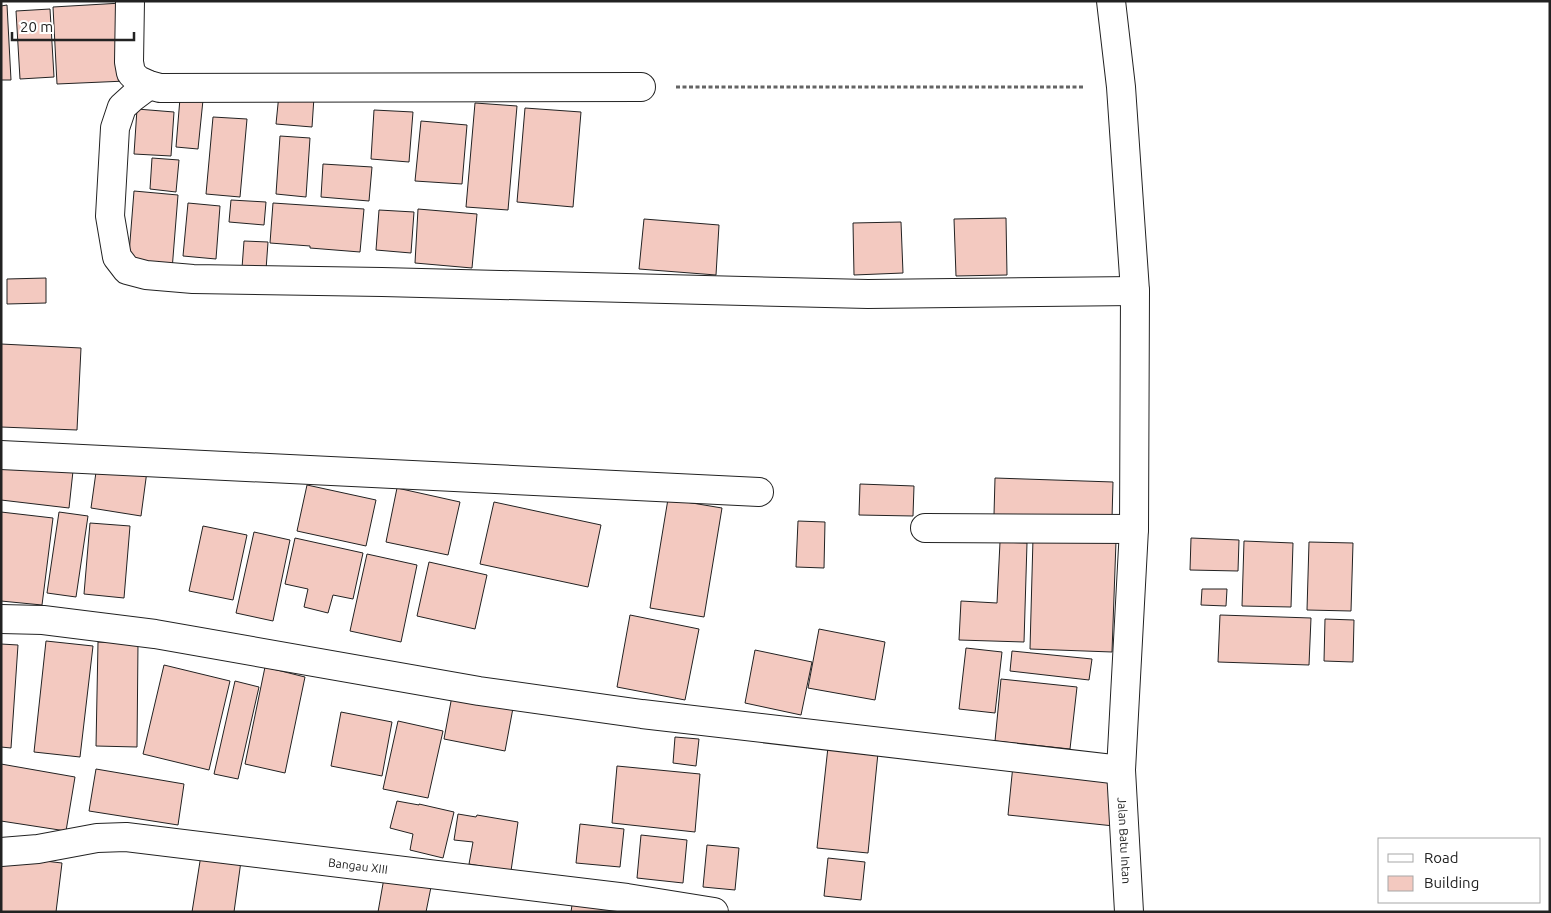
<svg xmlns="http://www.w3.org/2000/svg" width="1551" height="913" viewBox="0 0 1551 913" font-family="Ubuntu,sans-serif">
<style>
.building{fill:#f3c9c0;stroke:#222}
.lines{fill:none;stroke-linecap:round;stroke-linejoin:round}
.minor-casing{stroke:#222;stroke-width:30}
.path{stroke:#646464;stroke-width:3;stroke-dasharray:4 2.5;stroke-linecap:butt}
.minor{stroke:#fff;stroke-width:28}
.labels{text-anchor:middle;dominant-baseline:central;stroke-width:4;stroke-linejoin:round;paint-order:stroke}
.street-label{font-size:12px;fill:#222;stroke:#fff}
</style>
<rect width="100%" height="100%" fill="#fff"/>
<!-- building -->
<path class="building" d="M122,3L126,81L57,84L53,7Z
M7,5L11,80H1V6Z
M50,9L54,77L20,79L16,11Z
M279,94L314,97L312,127L276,124Z
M180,98L203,100L198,149L176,147Z
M475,103L517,106L508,210L466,207Z
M525,108L581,112L573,207L517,202Z
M137,109L174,112L171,156L134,154Z
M374,110L413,112L409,162L371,159Z
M213,117L247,119L240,197L206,194Z
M421,121L467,125L462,184L415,181Z
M280,136L310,138L306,197L276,194Z
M152,158L179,160L176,192L150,189Z
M323,164L372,167L369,201L321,197Z
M134,191L178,195L172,270L128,267Z
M231,200L266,202L264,225L229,222Z
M188,203L220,206L216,259L183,256Z
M273,203L364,209L360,252L310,248V246L270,243Z
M418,209L477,214L472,268L415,263Z
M379,210L414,212L411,253L376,250Z
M1006,218L1007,275L956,276L954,219Z
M644,219L719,225L716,275L639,269Z
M901,222L903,273L854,275L853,223Z
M244,241L268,242L266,270L242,268Z
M46,278V303L7,304V279Z
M1,344L81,348L77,430L1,427Z
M1,462L73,471L69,508L1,500Z
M97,465L147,471L141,516L91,508Z
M995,478L1113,482L1112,519L994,515Z
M860,484L914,486L913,516L859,515Z
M307,485L376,500L366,546L297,531Z
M397,488L460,502L448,555L386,542Z
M668,499L722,508L704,617L650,608Z
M494,502L601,525L588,587L480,564Z
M1,512L53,518L42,605L1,601Z
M59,512L88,516L76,597L47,593Z
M798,521L825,522L824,568L796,567Z
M90,523L130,526L124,598L84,594Z
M203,526L247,535L233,600L189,591Z
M254,532L290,540L273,621L236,613Z
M295,538L363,553L353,599L333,595L328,613L304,607L308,589L285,584Z
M1033,538L1116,541L1112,652L1030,649Z
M1191,538L1239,540L1238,571L1190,570Z
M1244,541L1293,543L1291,607L1242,606Z
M1000,542L1027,543L1024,642L959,640L961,601L997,603Z
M1309,542L1353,543L1351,611L1307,610Z
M367,554L417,565L401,642L350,631Z
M429,562L487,575L475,629L417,616Z
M1202,589H1227L1226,606L1201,605Z
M630,615L699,629L685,700L617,687Z
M1220,615L1311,618L1309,665L1218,662Z
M1325,619L1354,620L1353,662L1324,661Z
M819,629L885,642L875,700L808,688Z
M46,641L93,646L80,757L34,752Z
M98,642L138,643L137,747L96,746Z
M1,644L18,645L11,748L1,747Z
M966,648L1002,652L995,713L959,709Z
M755,650L812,662L801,715L745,703Z
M1012,651L1092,659L1089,680L1010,671Z
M164,665L230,681L209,770L143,754Z
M265,667L305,677L285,773L245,764Z
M1001,679L1077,687L1070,749L995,741Z
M235,681L259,687L238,779L214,774Z
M452,696L513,708L505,751L444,739Z
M341,712L392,722L382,776L331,766Z
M398,721L443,731L428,798L383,789Z
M675,737L699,739L696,766L673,763Z
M828,747L878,753L868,853L817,848Z
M1,764L75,777L66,831L1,821Z
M1013,765L1119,775L1114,826L1008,815Z
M617,766L700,774L695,832L612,823Z
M96,769L184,784L178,825L89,811Z
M397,801L419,805V804L454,812L443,858L410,850L413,834L390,828Z
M458,814L476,817L477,815L518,822L511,871L469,864L473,842L454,840Z
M580,824L624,829L620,867L576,863Z
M641,835L687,840L683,883L637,878Z
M707,845L739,848L735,890L703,887Z
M201,855L241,861L234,912H192Z
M1,856L62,863L56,912H1Z
M828,858L865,862L861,900L824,896Z
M384,878L431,887L426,912H378Z
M573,898L624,906L623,912H571Z"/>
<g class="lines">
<!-- minor casing -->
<g class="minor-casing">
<g id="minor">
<path d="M130,1L129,62L131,73L138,80L149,85L160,88L641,87"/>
<path id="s1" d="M1111,1L1121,87L1135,291L1134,529L1121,770L1129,912"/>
<path d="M149,85L133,97L122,107L115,128L110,216L117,257L127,270L146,275L193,279L382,282L868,294L1135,291"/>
<path d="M1,455L759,492"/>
<path d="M925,528L1134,529"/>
<path d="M1,619L43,620L155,634L479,691L642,714L1121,770"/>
<path id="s2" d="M1,852L38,849L97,838L126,837L627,898L714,912"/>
</g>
</g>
<!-- path -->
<path class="path" d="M676,87H1085"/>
<!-- minor -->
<use href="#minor" class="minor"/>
</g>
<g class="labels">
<!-- street labels -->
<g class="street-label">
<text stroke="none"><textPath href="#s1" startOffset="841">Jalan Batu Intan</textPath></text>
<text stroke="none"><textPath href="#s2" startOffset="360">Bangau XIII</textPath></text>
</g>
</g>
<!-- border -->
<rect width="1551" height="913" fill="none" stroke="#222222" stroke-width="5"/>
<!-- legend -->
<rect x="1378" y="838" width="162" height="65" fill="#ffffff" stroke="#a7a7a7"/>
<rect x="1388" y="854" width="25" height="8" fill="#ffffff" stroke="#a7a7a7"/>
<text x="1424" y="863" font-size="15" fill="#222222">Road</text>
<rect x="1388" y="876" width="25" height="15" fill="#f3c9c0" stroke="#a7a7a7"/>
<text x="1424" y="888" font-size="15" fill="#222222">Building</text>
<!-- scale -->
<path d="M12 32v8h122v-8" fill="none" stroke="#222222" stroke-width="2.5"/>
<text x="20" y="32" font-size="15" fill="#222222" stroke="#ffffff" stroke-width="4" paint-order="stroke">20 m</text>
</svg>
